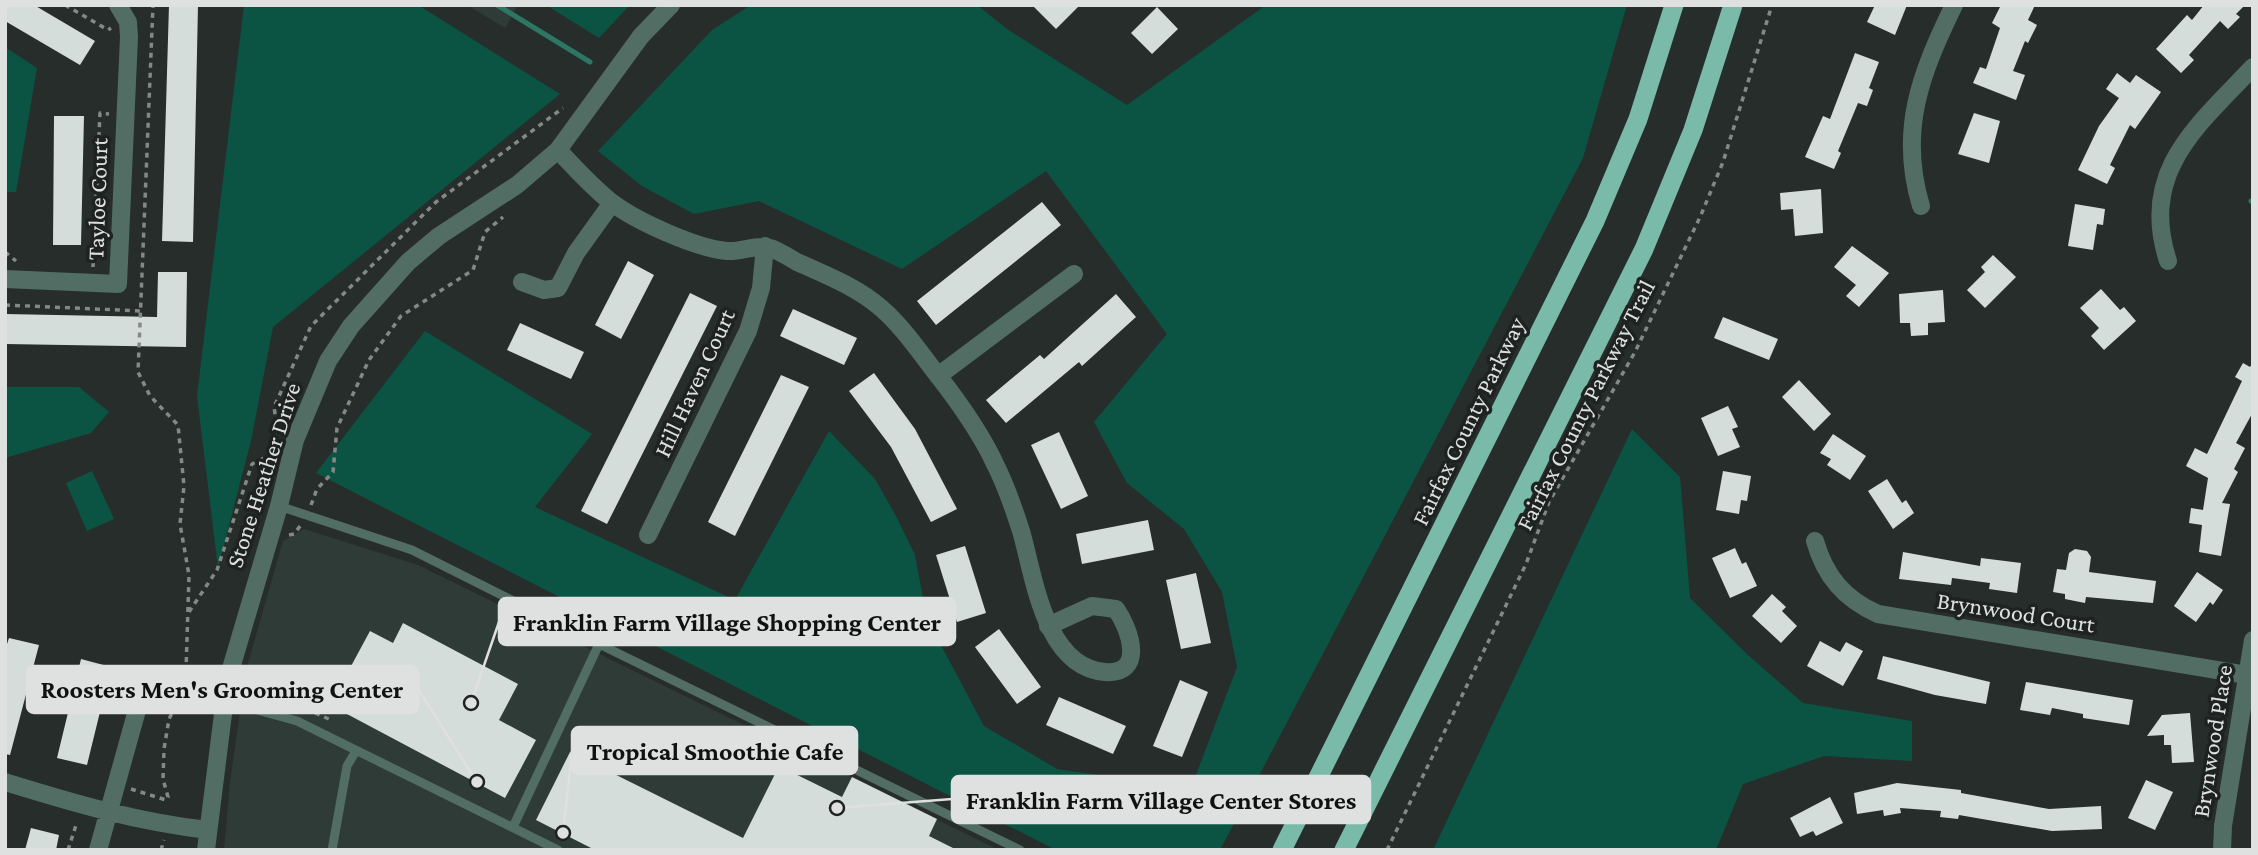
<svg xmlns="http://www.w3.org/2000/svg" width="2258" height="855" viewBox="0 0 2258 855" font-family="'Crimson Pro',serif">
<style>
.built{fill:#2e3b37}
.green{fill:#0b5444}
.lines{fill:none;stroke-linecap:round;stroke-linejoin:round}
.stream{stroke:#2e7664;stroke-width:5}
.building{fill:#d5ddda}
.path{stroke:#848987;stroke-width:3.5;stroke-dasharray:5 5;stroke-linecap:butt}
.service{stroke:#516d64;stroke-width:9}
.minor{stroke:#516d64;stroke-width:18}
.tertiary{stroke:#516d64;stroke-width:18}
.trunk{stroke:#7abaa8;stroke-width:19}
.labels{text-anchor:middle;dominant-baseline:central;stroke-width:7;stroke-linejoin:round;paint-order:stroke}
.street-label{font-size:24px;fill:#dee1e0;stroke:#1e2321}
.leader{fill:none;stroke:#dee1e0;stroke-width:2.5}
.callout-dot{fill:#dee1e0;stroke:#1e2321;stroke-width:2.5}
.callout{fill:#dee1e0;stroke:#dee1e0;stroke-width:2.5}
.callout-label{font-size:26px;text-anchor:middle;font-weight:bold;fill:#111}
</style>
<rect width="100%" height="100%" fill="#272d2b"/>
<!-- built -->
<path class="built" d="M467,5H518L505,28Z
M304,529L418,565L999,850H224L230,782L246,670L283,541Z"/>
<!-- green -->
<path class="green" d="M244,5H418L560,94L273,327L251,441L218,568L197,396Z
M546,5H630L599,38Z
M751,5H977L1007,29L1127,105L1266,5H1627L1583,158L1220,850H1056L316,473L425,331L592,434L535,507L735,600L829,431L875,479L896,516L915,555L927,619L984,726L1057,769L1191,788L1237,667L1222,592L1184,529L1127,483L1094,422L1167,334L1046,171L902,269L759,201L694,214L642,186L598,151L712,30Z
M5,47L37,68L16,192H5Z
M5,387H79L109,412L91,433L5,458Z
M1632,429L1680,477L1690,598L1748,655L1803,703L1912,721V761L1824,756L1743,784L1716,850H1433Z
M92,471L114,519L87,531L66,483Z"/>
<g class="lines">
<!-- stream -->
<path class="stream" d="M497,5L590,62
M2251,201L2253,202"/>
</g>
<!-- building -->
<path class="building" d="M5,5H34L95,41L80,65L5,21Z
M169,5H198L193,242L162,241Z
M1032,5H1080L1056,29Z
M1875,5H1907L1895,35L1867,22Z
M2001,5H2035L2028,20L2037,25L2028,43L2025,41L2013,71L2025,75L2016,100L1973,83L1980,67L1986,69L2000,28L1992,23Z
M2204,5H2245L2236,14L2240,17L2228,29L2220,21L2189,55L2194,60L2181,73L2156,49L2187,15L2192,20Z
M1157,7L1178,29L1152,54L1131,33Z
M1855,53L1879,62L1869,88L1873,90L1867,106L1858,103L1838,151L1841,153L1834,169L1805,157L1823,116L1830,119Z
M2117,73L2130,83L2136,75L2161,92L2135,129L2130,125L2110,165L2115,168L2107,184L2078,170L2099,126L2119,98L2106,89Z
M1974,113L2000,121L1989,163L1958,154Z
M54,116H84L81,245H53Z
M1821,189L1823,233L1795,236L1793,209L1781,210L1780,193Z
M1042,202L1061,225L936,325L917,301Z
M2075,204L2105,209L2103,225L2097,224L2093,250L2068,246Z
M1852,246L1889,273L1859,307L1846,296L1856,285L1834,267Z
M1993,255L2016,277L1985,308L1967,290L1985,272L1981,267Z
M628,261L654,275L621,339L595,325Z
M158,272H187L186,347L5,344V314L157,317Z
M2101,289L2120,310L2124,307L2136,321L2104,350L2091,336L2099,328L2080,308Z
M1943,290L1945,322L1928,323V335L1911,336L1910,323H1900L1899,294Z
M690,293L717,306L607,524L581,511Z
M1116,294L1136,317L1082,366L1079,362L1006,423L986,400L1040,355L1044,359Z
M793,309L857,338L844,365L780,336Z
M1723,317L1778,339L1769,360L1714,338Z
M520,323L584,352L571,379L507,350Z
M2253,362V412L2236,443L2245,448L2234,469L2238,472L2222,503L2230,504L2221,556L2199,552L2202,525L2189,523L2191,508L2203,510L2208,478L2186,466L2195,448L2207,454L2242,381L2235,377L2243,363L2250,367Z
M874,373L915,429L957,509L931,522L891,447L849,391Z
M781,375L809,387L735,536L708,522Z
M1799,380L1831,414L1814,431L1782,397Z
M1728,406L1738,427L1732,429L1740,447L1718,456L1701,418Z
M1059,432L1088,496L1061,509L1031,445Z
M1833,434L1866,456L1850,480L1827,465L1831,459L1820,453Z
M1723,471L1751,476L1747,501L1741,500L1739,514L1716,510Z
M1887,479L1902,503L1906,500L1914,513L1893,529L1868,491Z
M1148,520L1154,550L1082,564L1076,534Z
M965,546L986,613L957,622L936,555Z
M1735,548L1742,564L1746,562L1757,586L1730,598L1712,558Z
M2075,549L2087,551L2091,557L2089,572L2156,581L2153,603L2086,597L2085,603L2065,599V594L2053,592L2057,569L2066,570L2069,553Z
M1903,552L1980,566L1981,558L2021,563L2017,593L1989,589L1990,583L1952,578L1951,585L1899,579Z
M2197,572L2223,590L2213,605L2210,602L2196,622L2174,606Z
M1196,573L1211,643L1181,649L1166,580Z
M1772,594L1786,607L1782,611L1797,626L1781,643L1752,616Z
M403,623L518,684L499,720L536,740L505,798L330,705L370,631L393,643Z
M999,629L1041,687L1017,704L975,647Z
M9,638L39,645L10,755L5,754V650Z
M1820,641L1840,652L1846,642L1863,651L1843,686L1807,666Z
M1883,656L1990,682L1986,704L1935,695L1877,679Z
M81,659L111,667L87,765L57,758Z
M1180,680L1208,692L1182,757L1153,746Z
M2026,682L2133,700L2129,725L2083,718V714L2052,708L2050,715L2020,710Z
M1059,697L1126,726L1113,754L1046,725Z
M2190,713L2194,762L2172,763L2171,745H2164V735L2147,736L2162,715Z
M570,752L743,838L779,766L842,797L852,777L937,819L929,836L957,850H595L536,820Z
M2146,780L2173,792L2155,830L2128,818Z
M1897,783L1961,790V793L2049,809L2101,806L2102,829L2052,831L1959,815L1958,819L1940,817L1941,811L1900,808L1901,813L1884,816L1883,810L1857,814L1854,793Z
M1830,797L1843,823L1816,836L1813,831L1800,837L1790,818Z
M31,828L59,835L56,850H25Z"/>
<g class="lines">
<!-- path -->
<path class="path" d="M65,5L108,30L111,28
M5,252L16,261
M93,267L100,113L109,114
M5,305L142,311
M278,434L274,407L311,326L436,202L563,108
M311,505L317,489L333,472L337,428L369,360L401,316L473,270L485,232L503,217
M289,535L294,534L301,525
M189,612L217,570L252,464L272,454
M249,675L251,686L298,706
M315,713L331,720
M131,789L166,800L168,797L163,779L164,749L169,719L183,692L186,671L189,575L180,524L184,486L178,425L150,396L138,372L153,5
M68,850L77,822
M161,850L164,840
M1387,850L1526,564L1549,502L1635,352L1701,215L1723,162L1772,5"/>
<!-- service -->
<path class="service" d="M279,506L412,550L599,644L513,827
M599,644L1020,850
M225,701L297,721L558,850
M332,850L347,766L356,751"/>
<!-- minor -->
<path class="minor" d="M558,150C574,167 591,186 611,202C636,221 695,248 727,251C740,252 752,246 764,247C774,247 788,257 797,262C826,275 857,287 881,308C902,326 919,351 936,373C958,401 981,433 996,466C1006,486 1014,509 1021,531C1034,575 1044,667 1105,672C1146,675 1130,629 1116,609L1092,606L1048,626
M1921,206C1898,130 1921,73 1954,5
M2168,261C2139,172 2196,127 2253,67
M5,279L118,284L129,37L128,22L118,5
M522,282L544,290L558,288L576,253L612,203
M938,376L1074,274
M648,535L748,331L761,288L765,246
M1815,541C1825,576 1844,599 1878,614L2247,675
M5,782C73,803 137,822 208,830
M98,850L144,685
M2222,850L2223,826L2253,640"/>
<!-- tertiary -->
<path class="tertiary" d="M206,850L227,682L279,506L295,440L328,361L351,326L408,262L439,236L517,185L558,150L641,36L671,5"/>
<!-- trunk -->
<path class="trunk" d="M1282,850L1595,221L1638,119L1674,5
M1344,850L1644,249L1693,130L1733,5"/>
</g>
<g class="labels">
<!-- street labels -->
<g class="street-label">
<text transform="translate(97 199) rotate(-88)">Tayloe Court</text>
<text transform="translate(694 383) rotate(-65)">Hill Haven Court</text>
<text transform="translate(1585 405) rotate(-63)">Fairfax County Parkway Trail</text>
<text transform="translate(1468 421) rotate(-64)">Fairfax County Parkway</text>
<text transform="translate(263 475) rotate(-72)">Stone Heather Drive</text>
<text transform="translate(2016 612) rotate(9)">Brynwood Court</text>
<text transform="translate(2212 741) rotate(-81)">Brynwood Place</text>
</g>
</g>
<!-- callouts -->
<path class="leader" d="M471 703L499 622M477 782L418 689M563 833L572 751M837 808L952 799"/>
<g class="callout-dot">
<circle cx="471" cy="703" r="7"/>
<circle cx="477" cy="782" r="7"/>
<circle cx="563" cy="833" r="7"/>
<circle cx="837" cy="808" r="7"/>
</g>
<g class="callout">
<rect x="499" y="598" width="456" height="47" rx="7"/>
<rect x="27" y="666" width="391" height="47" rx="7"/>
<rect x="572" y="727" width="285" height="47" rx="7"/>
<rect x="952" y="776" width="418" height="47" rx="7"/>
</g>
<g class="callout-label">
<text x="727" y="631">Franklin Farm Village Shopping Center</text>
<text x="222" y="698">Roosters Men's Grooming Center</text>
<text x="715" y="760">Tropical Smoothie Cafe</text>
<text x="1161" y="809">Franklin Farm Village Center Stores</text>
</g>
<!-- border -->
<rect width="2258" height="855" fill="none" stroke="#dee1e0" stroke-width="14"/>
</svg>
